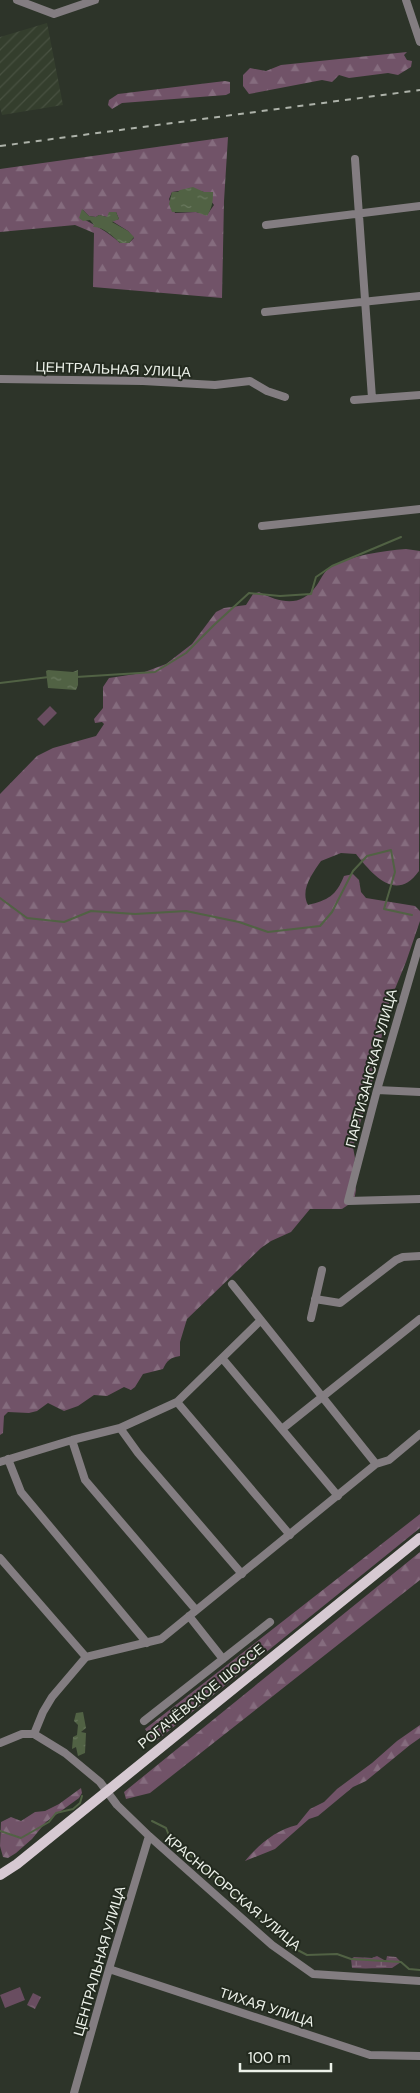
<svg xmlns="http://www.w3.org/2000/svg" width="420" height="2093" viewBox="0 0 420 2093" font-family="'DM Sans',sans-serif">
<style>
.industrial{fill:url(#industrial-furrows)}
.forest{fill:url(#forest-firs);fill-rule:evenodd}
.wetland{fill:url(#wetland-marsh)}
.park{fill:url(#park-crowns)}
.garden{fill:#694d60}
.water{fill:url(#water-ripples)}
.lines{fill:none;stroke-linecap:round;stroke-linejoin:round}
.stream{stroke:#516244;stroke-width:2}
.minor{stroke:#837d81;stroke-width:8}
.major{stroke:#d6c9d2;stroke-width:10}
.rail{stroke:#adb2a9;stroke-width:2;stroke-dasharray:6 6;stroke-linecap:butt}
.labels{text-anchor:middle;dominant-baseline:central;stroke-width:4;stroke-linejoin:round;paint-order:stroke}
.street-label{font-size:14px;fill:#ecf1e9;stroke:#232a1f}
</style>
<defs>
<pattern id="industrial-furrows" width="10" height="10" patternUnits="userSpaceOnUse" patternTransform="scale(1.25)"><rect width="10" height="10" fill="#343e2d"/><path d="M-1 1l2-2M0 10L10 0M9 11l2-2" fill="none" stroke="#485141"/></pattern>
<pattern id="forest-firs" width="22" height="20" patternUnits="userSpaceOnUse" patternTransform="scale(1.25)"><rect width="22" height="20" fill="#715368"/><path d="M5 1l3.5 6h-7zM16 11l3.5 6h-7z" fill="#856c7e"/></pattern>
<pattern id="wetland-marsh" width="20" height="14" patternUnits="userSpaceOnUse" patternTransform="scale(1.25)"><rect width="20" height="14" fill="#694d60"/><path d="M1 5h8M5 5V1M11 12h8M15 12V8" fill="none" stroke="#7f6777"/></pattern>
<pattern id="park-crowns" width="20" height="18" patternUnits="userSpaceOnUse" patternTransform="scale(1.25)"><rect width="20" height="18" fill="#694d60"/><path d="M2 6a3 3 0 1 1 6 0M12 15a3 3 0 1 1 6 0" fill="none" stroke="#7f6777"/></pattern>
<pattern id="water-ripples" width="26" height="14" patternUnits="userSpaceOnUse" patternTransform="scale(1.25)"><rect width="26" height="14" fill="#516244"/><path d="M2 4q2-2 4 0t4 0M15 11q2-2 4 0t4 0" fill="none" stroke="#6a795f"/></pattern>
</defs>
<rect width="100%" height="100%" fill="#2d3429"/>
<!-- industrial -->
<path class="industrial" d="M47,23L63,105L2,115L0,107V37Z"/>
<!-- forest -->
<path class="forest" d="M407,52L404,55L407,60L412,61L411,67L398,75L388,73L349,78L339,75L332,82L322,80L249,94L243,86V75L250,68L266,71L281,65Z
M225,81L230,82V93L226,95L122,103L112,109L108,105L109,100L118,94Z
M228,137L224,201L222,298L93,287L94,233L75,225L0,232V169ZM192,189L204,192L214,205L207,215L196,212L175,213L169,199L172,192ZM83,210L89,216L96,217L99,215L107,217L116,212L119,219L112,221L128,231L134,238L129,243H120C107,231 94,225 80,217Z
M406,549L420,551L419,871C396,903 373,875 356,854L341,853L321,861C312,874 300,890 308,905C328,900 336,896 344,876L353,874L359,880L361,892L366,898L415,906L420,911V921L406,962L388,1006L372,1083L353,1147L355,1158L353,1171L356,1190L354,1201L342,1209H310L291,1232L271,1241L261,1248L187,1319L180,1342V1356C170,1358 167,1360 163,1369L143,1374L135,1387L131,1390L124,1387L107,1396L94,1395L78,1406L64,1411L48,1403L37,1411L29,1413L8,1412L4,1416L3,1433L0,1435V794L37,756L53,748L96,736L104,724L102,722L95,723L94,719L103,708V687L109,678L142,673L166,664L192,644L216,612L224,608L246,605L253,594L259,592C281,603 301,608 317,585C321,579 324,571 331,567C352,555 382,551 406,549Z
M420,1514V1528L155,1742L145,1729Z
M420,1552V1580L150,1793L126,1799L124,1792Z
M420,1725V1738L410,1745L366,1781L353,1787L318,1816L309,1819L275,1849L245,1861C259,1844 276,1830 297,1825L310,1809L324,1802L337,1789L372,1763L397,1741Z
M81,1788L82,1793L79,1798L46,1822L32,1839L16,1853L8,1858L3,1857L0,1846L1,1822L11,1817L21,1821L35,1812L45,1811L59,1804Z"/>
<!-- wetland -->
<path class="wetland" d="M377,1956L386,1961L387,1956L396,1957L401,1962L392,1968C378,1968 366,1969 352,1968L351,1959L354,1957L372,1958Z"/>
<!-- park -->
<path class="park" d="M33,1993L41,1997L35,2009L27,2005Z"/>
<!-- garden -->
<path class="garden" d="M50,706L57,713L44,726L37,719Z
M20,1987L25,2000L5,2008L0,1995Z"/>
<!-- water -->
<path class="water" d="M193,187L204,192H213C213,202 212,208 207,216L196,212H172L169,204L172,192H178L180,190Z
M82,209L89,216L96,217L99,215L107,217L109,212H116L119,219L112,222L128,231L134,237L129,243H120C113,236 102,226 93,227L94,225L90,220L83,221L79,218Z
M48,670L73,672L78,670V685L76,690L48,688L46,671Z
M83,1712L86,1728L81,1732L86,1733L85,1753L78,1756L76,1747L72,1749L73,1737L77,1735L78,1725L74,1721L76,1713Z"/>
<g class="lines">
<!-- stream -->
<path class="stream" d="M76,677L155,672L186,653L214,625L249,593L280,596L311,594L316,577L332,566L401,537
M0,683L49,677
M0,898L27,918L64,922L91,911L135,914L186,911L239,922L268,932L320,926L332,912L353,871L367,856L391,850L395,872L384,909L412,915
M152,1821L166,1828L170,1838L180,1849L201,1862L210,1874L228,1886L236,1898L290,1946L307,1955L337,1954L351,1959L401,1962L409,1969L420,1970
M0,1831L21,1838L49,1822L56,1813L73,1809L80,1803L82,1796"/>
<!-- minor -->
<path class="minor" d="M17,0L54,14L95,0
M406,0L420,42
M355,159L372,398
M266,225L420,206
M265,312L420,296
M0,379L143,381L215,385L250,381L267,391L285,397
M354,400L420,395
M262,526L420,509
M420,942L377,1090L348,1201L420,1199
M377,1090L420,1092
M232,1284L376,1464
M315,1299L340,1303L396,1260L403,1257L420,1256
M311,1318L322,1270
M222,1358L338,1496
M177,1402L290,1535
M120,1428L138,1453L242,1574
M282,1429L420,1319
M72,1440L85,1480L196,1610
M8,1459L21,1492L147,1643
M0,1462L72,1440L120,1428L177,1402L261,1320
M0,1558L86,1657
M189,1616L223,1659
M144,1721L270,1622
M34,1734L43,1712L52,1697L86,1657L161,1639L376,1464L389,1460L420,1434
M0,1743L22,1734H34L65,1753L100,1782L117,1805L149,1836L272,1945L313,1974L420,1981
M109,1969L370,2055L420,2056
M74,2093L109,1969L149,1836"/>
<!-- major -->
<path class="major" d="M0,1875L17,1864L420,1538"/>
<!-- rail -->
<path class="rail" d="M0,146L420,90"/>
</g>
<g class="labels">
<!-- street labels -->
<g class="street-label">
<text transform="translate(113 369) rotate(2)">ЦЕНТРАЛЬНАЯ УЛИЦА</text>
<text transform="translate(371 1068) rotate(-75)">ПАРТИЗАНСКАЯ УЛИЦА</text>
<text transform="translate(201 1696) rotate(-39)">РОГАЧЁВСКОЕ ШОССЕ</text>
<text transform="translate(233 1892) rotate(40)">КРАСНОГОРСКАЯ УЛИЦА</text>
<text transform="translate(99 1961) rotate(-74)">ЦЕНТРАЛЬНАЯ УЛИЦА</text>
<text transform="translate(267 2007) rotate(18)">ТИХАЯ УЛИЦА</text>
</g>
</g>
<!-- scale -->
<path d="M240 2063v8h91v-8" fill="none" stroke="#ecf1e9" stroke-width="2.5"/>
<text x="248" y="2063" font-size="15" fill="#ecf1e9" stroke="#232a1f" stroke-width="4" paint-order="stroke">100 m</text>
</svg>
